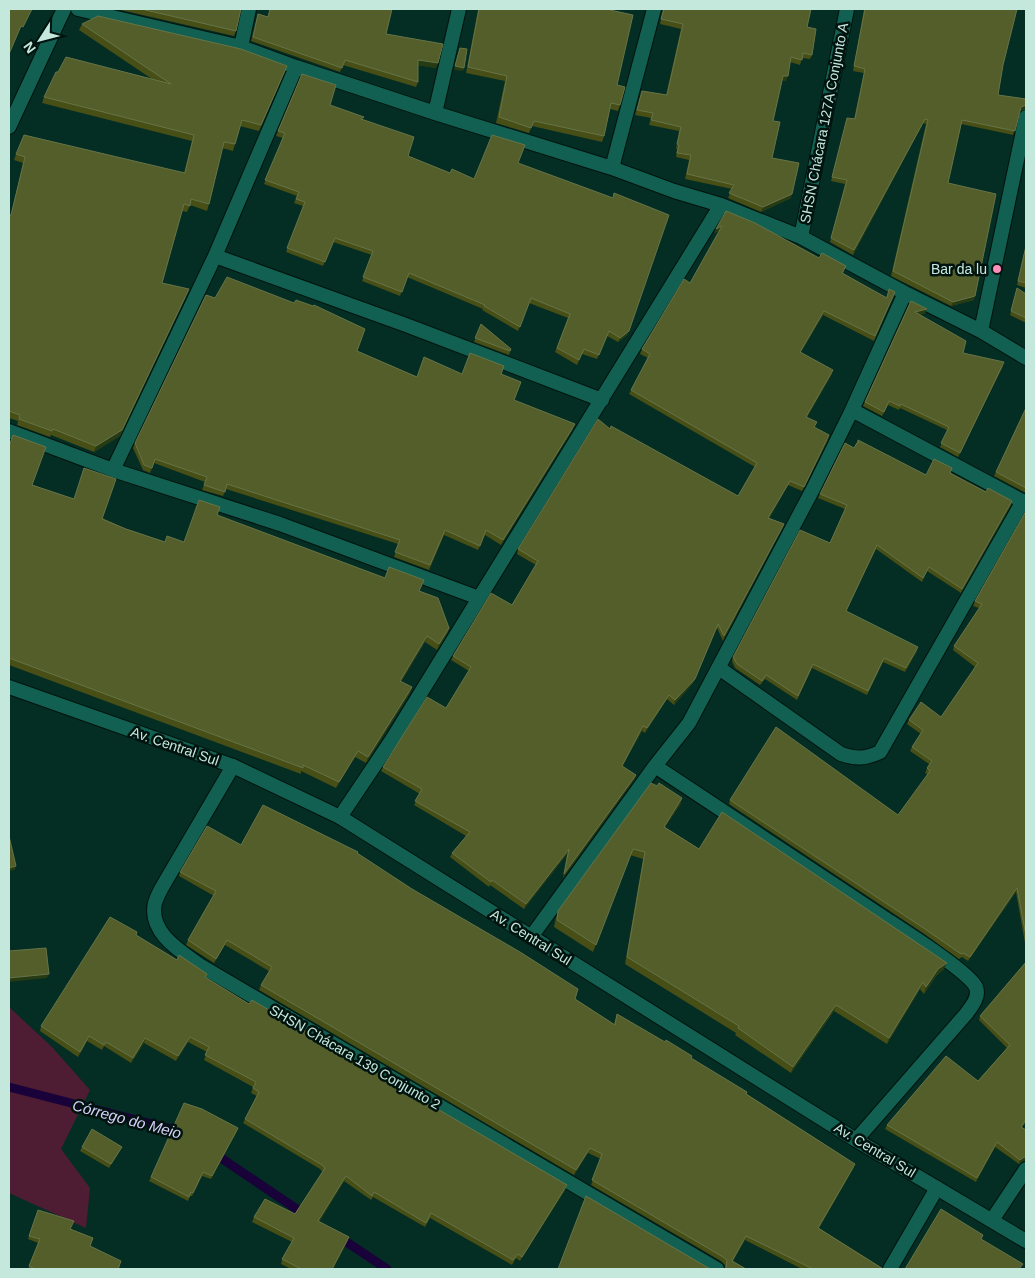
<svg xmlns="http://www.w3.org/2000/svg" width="1035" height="1278" viewBox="0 0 1035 1278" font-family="Helvetica,sans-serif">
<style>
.green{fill:#4e1d33}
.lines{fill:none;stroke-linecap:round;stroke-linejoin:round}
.stream{stroke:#190239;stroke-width:9}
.minor-casing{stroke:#00130e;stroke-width:16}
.tertiary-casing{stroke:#00130e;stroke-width:16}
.minor{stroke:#116051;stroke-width:14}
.tertiary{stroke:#116051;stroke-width:14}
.wall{fill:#474e16}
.shaded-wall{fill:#263a13}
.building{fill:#545e2b;stroke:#667447}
.poi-dot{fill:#fe8ebb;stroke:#00130e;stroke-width:2}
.labels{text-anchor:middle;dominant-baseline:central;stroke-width:5;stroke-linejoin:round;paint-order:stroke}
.street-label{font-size:14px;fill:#c5e8dd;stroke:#00130e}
.poi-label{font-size:14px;fill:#c5e8dd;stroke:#00130e;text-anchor:end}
.water-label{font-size:15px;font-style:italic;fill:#dad0fc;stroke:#00130e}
</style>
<rect width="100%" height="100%" fill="#042d24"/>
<!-- green -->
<path class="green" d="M9,1007L52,1047L90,1090L61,1149L90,1188L86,1228L9,1193Z"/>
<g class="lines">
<!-- stream -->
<path class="stream" d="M9,1087L183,1132
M212,1152L307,1216
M339,1237L387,1269"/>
<!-- minor casing -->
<g class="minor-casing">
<path id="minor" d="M78,9L241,47L296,67L435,113L612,168L674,191L721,205L801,237L905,293L981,331L1026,358
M241,47L249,9
M435,113L459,9
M612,168L654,9
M801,237L847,9
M215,256L406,325L602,400
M981,331L1026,117
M852,410L1026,503
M9,431L113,470L280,524L479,598
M113,470L215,256L296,67
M719,668L841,754C856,759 865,759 880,752L1023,501
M233,766L161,889C159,893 156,899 155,903C148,933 182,952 201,966L717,1269
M655,766C731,816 807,866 883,917C901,929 968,971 976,987C980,997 971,1007 966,1014L856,1140
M340,817L393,738L721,205
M531,937L655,766L689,723L813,489L852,410L905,293
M992,1220L1026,1169
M890,1269L937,1188"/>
</g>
<!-- tertiary casing -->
<g class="tertiary-casing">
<path id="tertiary" d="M9,127L64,9
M9,687L233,766L340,817L856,1140L1026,1241"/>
</g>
<!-- minor -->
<use href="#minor" class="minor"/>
<!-- tertiary -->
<use href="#tertiary" class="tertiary"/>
</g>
<!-- wall -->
<path class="wall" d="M121,9H241L236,31L234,36L121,10Z
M270,9H392L386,34L436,68L418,65V82L416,87L343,65L340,72L251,41L258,14L268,17Z
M475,9H611L617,85L620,105L618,111L610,109L604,136L602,142L532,126L529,133L496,123L505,81L466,73L478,10Z
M663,9H811L807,27L812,55L810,59L802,58L800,65L790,62L786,81L782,80L773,121L772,158L791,198L761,212L728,198L732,189L685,179L689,160L676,157L677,149H676L679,131L649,125L651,118L635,115L642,91L666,95L681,29L660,24Z
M864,9H1017L1003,65L998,95L1020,111L1013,135L961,124L948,183L974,300L951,306L891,276L926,124L923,123L853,255L830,242L845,184L831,181L847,118L854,119L864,73L853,71Z
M82,24L287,66L259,131L240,126L233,151L222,148L209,204L207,211L190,205L187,212L182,211L162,283L186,296L120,436L94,452L51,435L50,437L17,425L18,421L9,418V215H11L23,163L14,160L16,154L184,173L192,141L42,103L44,97L152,79L79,30Z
M302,74L330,105L363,120L408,156L450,173L474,179L518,163L627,335L618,342L607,336L597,359L582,354L577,365L555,352L568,318L529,303L518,331L482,310L483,309L407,277L400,296L362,281L372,255L333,242L323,266L286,252L303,206L294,203L297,196L264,184L283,138L276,136Z
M716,229L846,266L843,273L886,298L889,289L895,292L874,341L823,315L801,352L832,374L807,417L815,428L828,440L802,491L788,485L769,518L784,524L782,528L723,641L717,628L693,683L674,705L667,699L645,733L642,731L622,766L636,775L634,780L563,878L567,854L524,909L490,885L489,887L450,857L452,853L466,836L414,805L420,794L381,771L383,767L446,708L469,671L451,660L453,656L512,605L536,565L517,554L518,549L610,429L738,496L755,467L629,394L648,358L640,354L642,349L690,283L719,231L714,233Z
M1026,244V288L1017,285Z
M1017,288L1026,294V323L1010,315Z
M911,301L927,309L925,313L919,315L963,353L1003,366L958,457L940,447L947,430L900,408L899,410L888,405L882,416L863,406Z
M481,324L511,349L509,355L474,342Z
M357,351L417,377L462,374H501L514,401L573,429L501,545L485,535L478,550L444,535L429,570L394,557L398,544L226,489L223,496L202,490L205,482L154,463L150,473L143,470L133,448L135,443Z
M1026,408V493L994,476Z
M858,440L926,475L950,473L986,492L1012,501L1011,505L961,593L927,571L922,582L876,549L846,611L917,651L905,672L883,662L867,695L812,668L797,700L765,679L760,685L735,668L732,661L733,657L830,543L845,509L818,498L820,494L854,448Z
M9,447L32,485L126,529L165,542H184L217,515L420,591L449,628L447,634L437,650L425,642L401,682L410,693L366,763L355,757L336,788L301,771V774L9,665Z
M1026,511V949L1016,892L968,961L962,957L959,959L923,933L729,804L730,800L898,815L928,775L925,773L929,764L910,751L912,747L921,734L907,724L909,720L941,717L975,667L953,650L954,646L979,608L973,606L975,601Z
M657,786L682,798L680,805L665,827L699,849L944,969L936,976L924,994L920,989L887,1044L834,1011L791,1073L735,1035L736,1033L625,964L643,859L630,855L593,952L554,927L556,918L558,911Z
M241,845L358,852L357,854L575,999L614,1024L617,1014L691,1058L855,1164L853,1169L819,1228L884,1269H802L745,1240L733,1261L746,1269H725V1265L721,1261L591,1185L601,1159L588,1153L574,1175L259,990L261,985L269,971L225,945L214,963L186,945L188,940L214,896L179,876L180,872Z
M137,932L136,935L177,960L207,974L205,978L565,1190L520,1261L516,1258L512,1265L430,1218L425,1227L373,1197L371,1200L344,1181L319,1222L349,1237L333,1269H291L281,1264L282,1259L292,1242L252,1222L254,1217L295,1214L323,1172L320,1169L243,1123L257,1096L251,1093L253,1087L204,1060L207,1052L188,1042L176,1061L144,1043L131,1063L104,1046L102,1050L87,1041L78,1057L40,1031L41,1026Z
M1026,962V1122L1022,1127L1026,1130V1161H1023L1019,1164L995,1147L976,1182L885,1129L887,1125L978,1081L1007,1048L979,1020L980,1016Z
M238,1128L211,1179L202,1176L192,1196H190L188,1201L149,1181L151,1177Z
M82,1147L120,1150L109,1168L80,1151Z
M38,1210L71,1229L90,1246L120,1265L118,1269H28L38,1243L28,1239Z"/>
<!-- shaded-wall -->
<path class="shaded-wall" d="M418,60L438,63L436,68L416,65Z
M455,66L464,68L463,71L454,70Z
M783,76H788L786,81L781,80Z
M1026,105V109L1019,112L1021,107Z
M925,119L923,123L853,255L854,250Z
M792,194L791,198L761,212L763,207Z
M722,226L720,231L714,233L716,229Z
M189,289L120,436L94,452L96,446Z
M975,296L974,300L951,306L953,302Z
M927,309L925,313L913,316L915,312Z
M824,311L823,315L798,356L800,352Z
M629,331L627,335L618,342L620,338Z
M833,370L832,374L805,421L806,417Z
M575,424L573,429L501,545L503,540Z
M829,435L828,440L802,491L804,487Z
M790,481L788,485L767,523L768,518Z
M1012,501L1011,505L961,593L962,589Z
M784,524L782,528L723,641L724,636Z
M449,628L447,634L437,650L439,644Z
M717,628L693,683L674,705L675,700Z
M427,636L425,642L398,687L400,681Z
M918,647L917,651L905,672L906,668Z
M412,687L410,693L366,763L368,757Z
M669,695L667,699L645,733L647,728Z
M643,726L642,731L620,770L622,766Z
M358,751L355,757L336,788L339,782Z
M636,775L634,780L563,878L564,874Z
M682,798L680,805L661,833L664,827Z
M569,849L567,854L524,909L526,904Z
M16,866L15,870L9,871V868Z
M1017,888L1016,892L968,961L970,957Z
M227,940L225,945L214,963L216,959Z
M947,963L944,969L936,976L924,994L926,987L938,969Z
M49,974L47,978L9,982V978Z
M923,982L920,989L887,1044L889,1038Z
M836,1005L834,1011L791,1073L793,1067Z
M89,1036L87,1041L78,1057L80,1052Z
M190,1037L188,1042L176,1061L178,1056Z
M145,1038L144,1043L131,1063L133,1058Z
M238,1128L237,1132L211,1179L212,1176Z
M997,1142L995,1147L976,1182L977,1178Z
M590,1148L588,1153L574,1175L576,1170Z
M1024,1157H1026V1161H1023L1019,1164L1020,1160Z
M855,1164L853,1169L816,1232L818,1228Z
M346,1176L344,1181L317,1226L318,1221Z
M567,1185L565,1190L520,1261L522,1257Z
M746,1236L745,1240L731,1265L732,1261Z
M349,1237L347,1242L333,1269H332Z"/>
<!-- building -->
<path class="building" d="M9,9H32L23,27L21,26L9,54Z
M141,9H241L236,31Z
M270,9H392L386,34L443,44L438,63L418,60V82L345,60L342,68L253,37L258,14L268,17Z
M479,9H611L610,10L633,15L617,85L625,87L620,105L611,103L604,136L534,121L531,128L499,117L507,76L468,67Z
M664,9H811L807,27L816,29L812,55L803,53L802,60L791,57L788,76H783L773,121L780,122L772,158L799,163L792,194L763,207L729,193L734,185L687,174L691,155L677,153L679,145L677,144L681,127L651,120L653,113L637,110L642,91L667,95L683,24L661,19Z
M865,9H1017L1003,65L998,95L1026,99V105L1021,107L1015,131L962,120L948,183L996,194L975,296L953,302L893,271L928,120L925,119L854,250L831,238L847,180L832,177L847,118L855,119L865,69L854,66Z
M98,16L241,49L287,66L261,125L242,120L235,144L224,142L209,204L191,199L190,206L184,204L162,283L189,289L122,430L96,446L53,429L52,431L19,419L20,415L9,411V263L10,258L9,257V215H11L25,157L16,154L24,135L185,173L194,135L44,97L56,72H58L66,57L171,84L82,24Z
M460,48L467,49L464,68L455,66Z
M302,74L336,85L330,105L364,117L361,119L414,137L408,156L450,173L452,169L474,179L492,135L525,145L518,163L613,198L614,193L669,215L629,331L620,338L609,331L599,355L584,349L579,360L557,348L570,314L531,298L520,327L484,306L485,305L409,273L402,292L363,277L373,251L335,238L325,262L287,248L305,202L296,199L299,192L265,180L285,133L278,131Z
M726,211L755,223L819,258L822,253L846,266L842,273L887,298L889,289L895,292L875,336L824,311L800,352L833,370L806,417L817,422L814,427L829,435L804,487L790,481L768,518L784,524L724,636L718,624L695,679L675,700L669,695L647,728L643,726L622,766L636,775L564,874L569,849L526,904L492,880L491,882L452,853L470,832L415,801L422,789L383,767L427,697L446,708L471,667L453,656L491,593L512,605L538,561L518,549L598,419L610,429L611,426L738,496L757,463L631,390L650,354L642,349L684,279L690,283L722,226L716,229Z
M1026,246V283L1018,281Z
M227,277L294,303L296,300L313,306L314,305L365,329L357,351L417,377L424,357L462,374L470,353L504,366L501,374L521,382L514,400L575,424L503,540L486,530L480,546L445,530L430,565L395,552L400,540L227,484L225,492L204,485L207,477L155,459L152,468L144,465L135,443L206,295L215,298Z
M1017,288L1026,294V318L1011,311Z
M911,301L927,309L915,312L966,341L963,353L1004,362L960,453L941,443L949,427L901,404L900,406L889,401L884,412L865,402Z
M481,324L511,349L510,351L475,338Z
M1026,408V488L996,472Z
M13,435L46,447L32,485L74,499L84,468L116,479L102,519L126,529L165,542L167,536L184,542L199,500L220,507L217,515L385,578L389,567L424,580L419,591L438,598L449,628L439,644L427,636L400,681L412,687L368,757L358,751L339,782L303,765V768L9,658V447Z
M858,440L926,475L934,459L952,468L950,473L986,492L988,488L1012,501L962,589L929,567L923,578L877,545L846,611L918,647L906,668L884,658L868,691L813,664L798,696L766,675L762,681L737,664L733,657L800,530L830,543L847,505L820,494L845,443L854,448L857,443H858Z
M1026,511V936L1017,888L970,957L963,953L961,954L925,929L730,800L776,727L898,815L930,771L927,768L932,761L912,747L923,730L909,720L921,702L941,717L978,663L954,646L982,604L975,601Z
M651,783L657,786L659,783L682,798L664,827L699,849L722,812L947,963L938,969L926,987L923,982L889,1038L836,1005L793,1067L738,1028L739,1026L627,957L645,852L633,849L596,945L557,920L558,911Z
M263,805L358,852L357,853L412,889L520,952L578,989L575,999L615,1025L617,1014L665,1042L666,1040L692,1056L691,1058L747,1092L746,1094L855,1164L818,1228L883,1269H813L746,1236L732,1261L746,1269H725L726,1268L727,1260L723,1257L592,1180L602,1154L590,1148L576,1170L261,985L272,967L227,940L216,959L188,940L216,891L180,872L207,826L241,845Z
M9,836L16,866L9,868Z
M110,917L137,932L136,935L177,960L179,955L207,974L205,977L249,1004L252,1000L567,1185L522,1257L518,1254L513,1260L431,1213L426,1223L374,1192L372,1196L346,1176L318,1221L349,1237L332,1269H301L282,1259L294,1238L254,1217L265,1199L295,1214L325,1168L322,1165L245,1119L259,1092L253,1088L256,1082L205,1055L209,1047L190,1037L178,1056L145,1038L133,1058L106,1042L104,1045L89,1036L80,1052L41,1026Z
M46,948L49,974L9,978V951Z
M1026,962V1119L1021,1127L1026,1130V1157H1024L1020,1160L997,1142L977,1178L887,1125L946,1056L978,1081L1010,1045L980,1016Z
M184,1103L202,1109L238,1128L212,1176L203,1172L193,1193L191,1192L189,1197L151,1177Z
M92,1129L122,1147L111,1164L82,1147Z
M586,1196L710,1269H558Z
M941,1209L983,1235L981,1239L1023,1264L1019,1269H905Z
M38,1210L74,1221L70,1229L93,1238L90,1246L121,1261L118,1269H35L29,1266L40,1239L29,1236Z"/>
<!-- markers -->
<circle class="poi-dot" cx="997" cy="269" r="5"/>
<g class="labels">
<!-- street labels -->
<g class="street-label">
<text transform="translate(824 123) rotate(-79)">SHSN Chácara 127A Conjunto A</text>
<text transform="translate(175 746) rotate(19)">Av. Central Sul</text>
<text transform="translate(531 937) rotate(32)">Av. Central Sul</text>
<text transform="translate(355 1057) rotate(30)">SHSN Chácara 139 Conjunto 2</text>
<text transform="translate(875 1150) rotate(31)">Av. Central Sul</text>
</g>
<!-- poi labels -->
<g class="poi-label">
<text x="987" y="269">Bar da lu</text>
</g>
<!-- water labels -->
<g class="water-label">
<text transform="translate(127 1119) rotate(15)">Córrego do Meio</text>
</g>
</g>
<!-- border -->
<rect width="1035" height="1278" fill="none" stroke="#c5e8dd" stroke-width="20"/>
<!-- north arrow -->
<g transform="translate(40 40) rotate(234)" stroke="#00130e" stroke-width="4" paint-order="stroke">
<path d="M0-4L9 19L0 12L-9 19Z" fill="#c5e8dd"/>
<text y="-8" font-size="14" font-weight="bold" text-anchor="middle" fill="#c5e8dd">N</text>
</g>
</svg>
